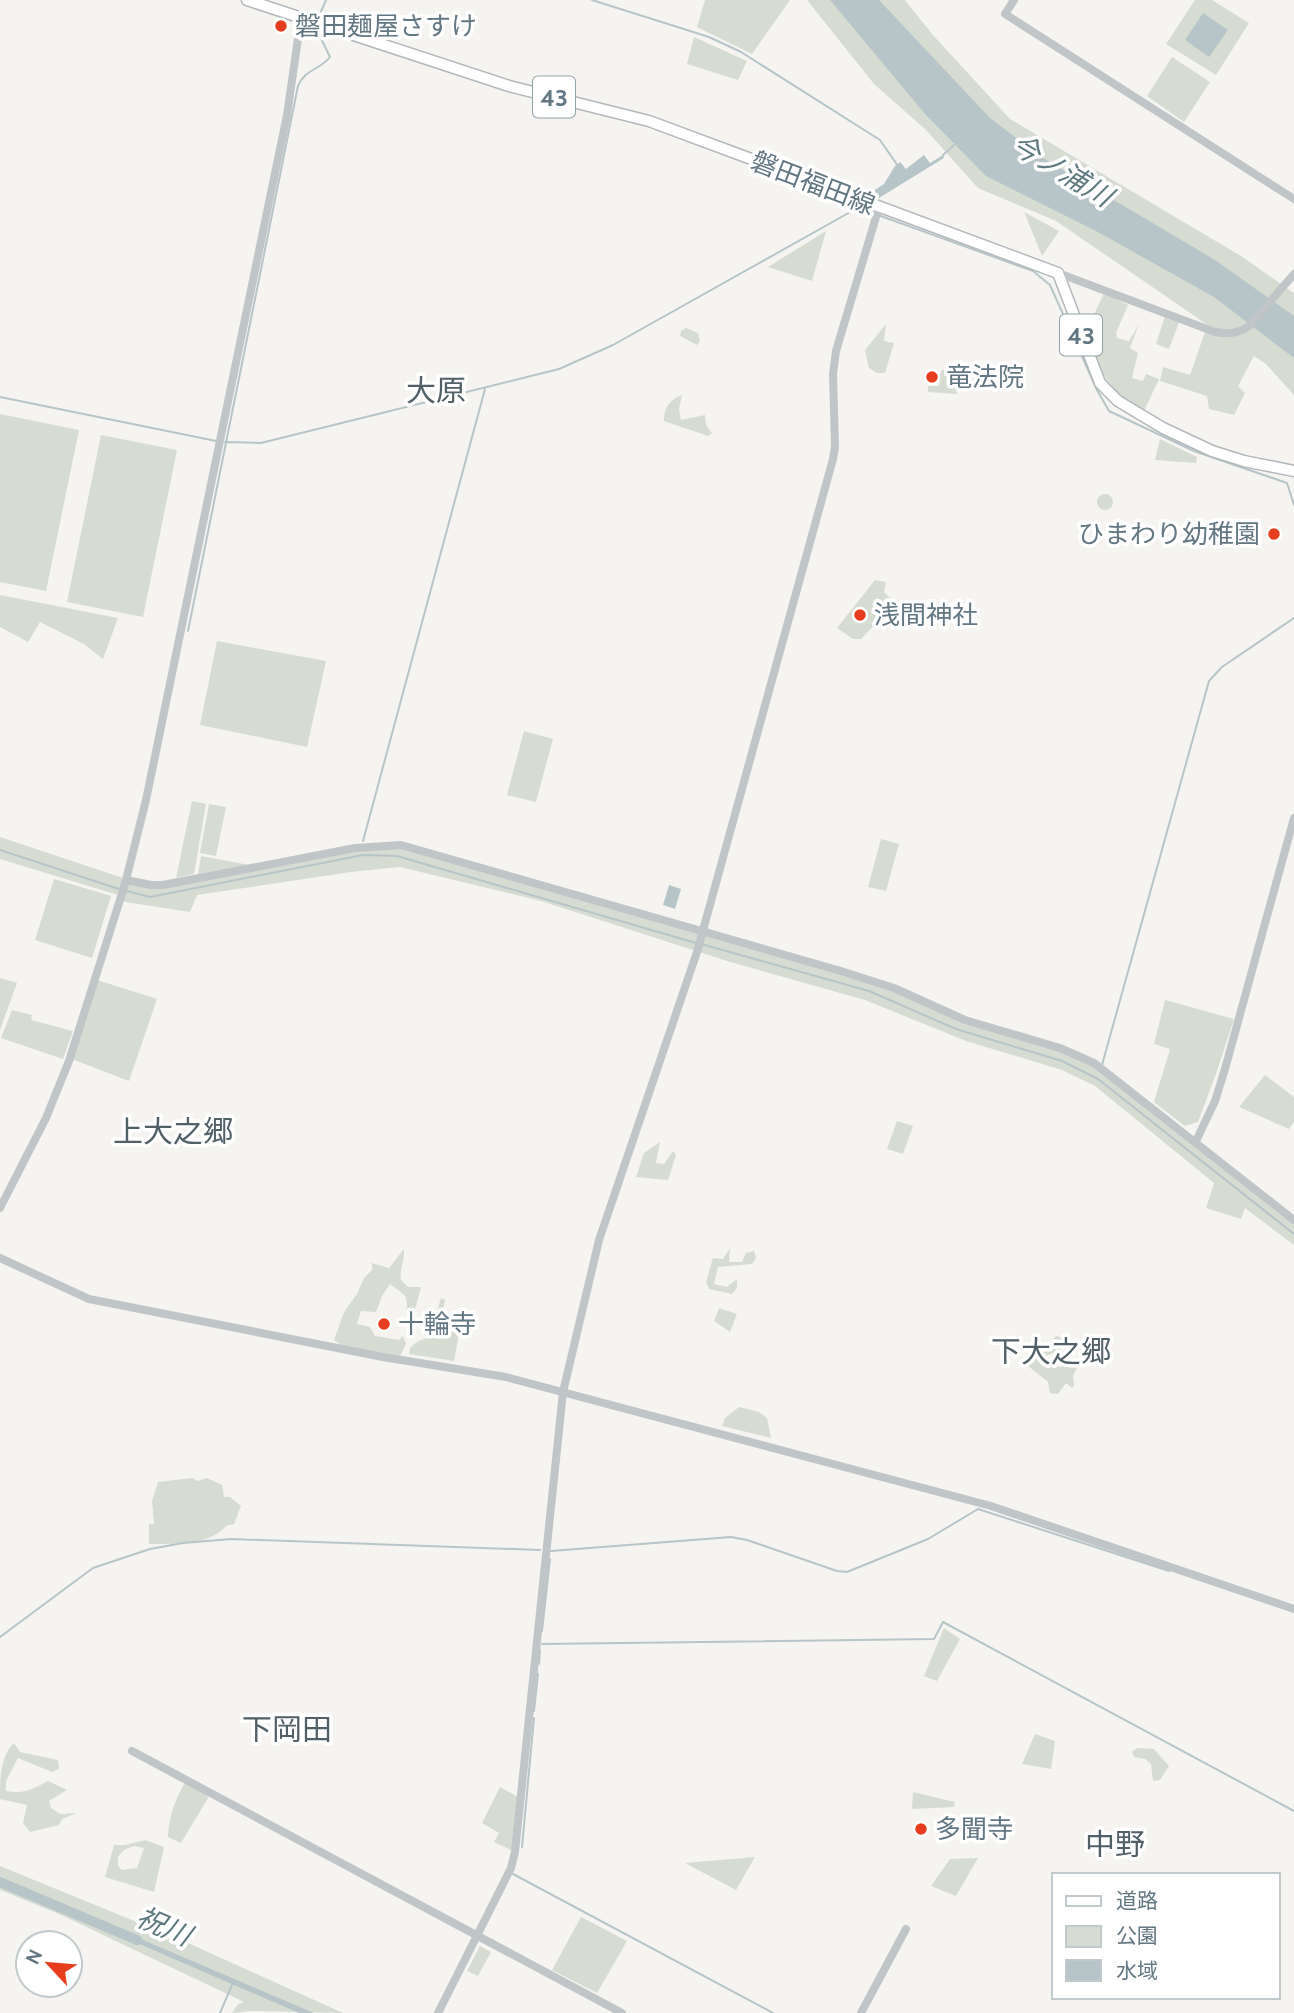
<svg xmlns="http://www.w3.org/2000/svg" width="1294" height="2013" viewBox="0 0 1294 2013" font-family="Cabin,'Noto Sans JP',sans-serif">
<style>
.green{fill:#d6dcd2;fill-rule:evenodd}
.water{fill:#b7c5c8}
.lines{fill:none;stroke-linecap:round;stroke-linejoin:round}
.stream{stroke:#b7c5c8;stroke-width:2}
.river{stroke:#b7c5c8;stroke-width:10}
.major-casing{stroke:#b3b8bb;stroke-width:13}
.minor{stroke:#c0c5c7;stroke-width:8}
.major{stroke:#fff;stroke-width:10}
.poi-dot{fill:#e63d1f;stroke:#fff;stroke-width:2.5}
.labels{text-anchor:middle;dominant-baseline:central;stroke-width:7;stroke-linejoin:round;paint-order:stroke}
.shield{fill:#fff;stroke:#92a0a8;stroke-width:2}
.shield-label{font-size:24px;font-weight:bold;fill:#637782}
.poi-label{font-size:26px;fill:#637782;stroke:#fff;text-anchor:start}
.street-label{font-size:26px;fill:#637782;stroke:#fff}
.water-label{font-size:28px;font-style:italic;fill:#5f7a7f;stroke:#fff}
.quarter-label{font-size:30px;fill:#515f67;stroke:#fff}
</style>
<rect width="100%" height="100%" fill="#f5f4f1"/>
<!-- green -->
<path class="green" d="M705,0H790L752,54L697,27Z
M807,0H905L932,34L1010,119L1241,256L1294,293V395L1266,364L1254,356L1238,386L1245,393L1234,415L1209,409L1207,396L1160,381L1163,367L1190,375L1205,332H1218L1056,221L978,188L926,130L874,84Z
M1195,0H1212L1249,23L1216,75L1166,44Z
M694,37L747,61L738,80L687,64Z
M1172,57L1210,82L1184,122L1147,96Z
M1024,212L1059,231L1042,256Z
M826,231L812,281L768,267Z
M1104,293L1128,305L1116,333L1117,338L1129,341L1139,324L1130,348L1138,353L1132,378L1143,381L1146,374L1159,379L1144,411C1111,396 1098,368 1084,336Z
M1166,313L1180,320L1169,349L1156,344Z
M886,324L884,341L894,343L885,373H877L869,368L865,350Z
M686,328L698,333L700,341L697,345L680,336L681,331Z
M941,370H954L957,394L928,392V386H939Z
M682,395L679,409L681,420L705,415L706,425L712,433L708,436L664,421C663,409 671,398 682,395Z
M0,414L79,430L46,591L0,582Z
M101,435L177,450L143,617L67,602Z
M1160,439L1197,457L1196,463L1155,460Z
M1097 502a8 8 0 1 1 16 0a8 8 0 1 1-16 0Z
M875,580L886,582L884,592L890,598L881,618L861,639H853L837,628Z
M0,595L118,618L103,659L84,644L40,622L28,642L0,627Z
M217,641L326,661L307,747L200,725Z
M524,731L553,739L536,802L507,795Z
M192,801L206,804L194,874L176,878Z
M209,804L226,807L216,856L200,853Z
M0,837L135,882L172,883L344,850L398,845L891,987L964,1023L1082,1057L1294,1220V1245L1245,1208L1241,1219L1206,1208L1214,1183L1095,1086L1062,1070L966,1041L865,1000L727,961L541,901L400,867L351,872L197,895L190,912L125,902L118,895L0,859Z
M881,839L899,844L886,891L868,887Z
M201,856L249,865L198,874Z
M54,879L111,896L92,958L35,940Z
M0,978L17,983L0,1030Z
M94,979L157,999L129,1081L69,1058Z
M1165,1000L1234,1019L1216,1074L1198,1122L1185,1126L1154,1102L1170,1049L1154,1044Z
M12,1010L32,1015L31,1020L73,1031L63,1059L1,1038Z
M1265,1075L1294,1097V1122L1289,1129L1239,1107Z
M897,1121L913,1126L903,1154L887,1149Z
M660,1142L656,1163L664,1164L673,1151L676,1155L668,1180L636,1177L644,1153Z
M730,1248L729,1262H742L746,1253L754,1251L756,1258L752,1264L718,1267L714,1284L727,1287L737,1279V1288L732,1294L709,1289L706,1282L713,1258L723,1259Z
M404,1249C405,1261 399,1269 401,1280L408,1287H421L412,1321L406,1318C408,1293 408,1298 390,1284L382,1296L376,1312L361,1311L357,1324L370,1327L375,1336L399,1340L403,1336L406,1344L400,1356L343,1346L334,1340L344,1312L357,1294L364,1278L372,1270V1263L389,1268Z
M441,1298L445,1300L439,1329L459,1333L454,1361L409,1354L410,1348C416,1342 421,1339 429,1338Z
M719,1308L737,1314L730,1332L714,1321Z
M1056,1336L1062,1338L1064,1348L1046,1356V1360L1059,1367L1065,1365V1357L1081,1360L1073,1376L1074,1386L1072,1388L1066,1383L1058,1394L1050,1393L1048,1382L1028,1366L1032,1353L1051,1342Z
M739,1407L759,1412L767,1418L771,1438L722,1426L725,1418Z
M192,1478L198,1481L207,1478L222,1485L224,1497H230L241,1506L234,1524L226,1526C209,1546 173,1544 149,1544V1524H154L152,1501L158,1482Z
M944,1628L960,1639L937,1681L924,1676Z
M1035,1734L1055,1741L1051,1769L1022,1764Z
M14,1743L20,1752L58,1760L59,1769L52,1772L18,1758L6,1781V1791C27,1794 30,1790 48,1781L67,1790L49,1801L51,1808L60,1814L77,1813L62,1819L59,1825L30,1832L23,1823L27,1805L0,1799C0,1780 0,1756 14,1743Z
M1137,1748L1154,1749L1169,1766L1160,1780L1153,1781L1151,1764L1145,1759L1134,1757L1132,1752Z
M185,1782L204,1789L208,1798L181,1843L168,1837C169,1815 175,1801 185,1782Z
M500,1787L518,1797L515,1852L494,1842L499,1833L482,1823Z
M913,1792L955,1802L954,1807L912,1809Z
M145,1840L164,1847L154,1892L105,1877L114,1845H125ZM134,1846L144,1848L137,1868L122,1870L118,1866V1857L124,1850Z
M755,1857L736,1890L685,1863Z
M978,1858L956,1896L931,1886L950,1859Z
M0,1866L188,1943L343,2013L251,2011L232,2013L238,2004L244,2002L59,1914L0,1890Z
M581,1917L627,1941L597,1993L552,1970Z
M480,1946L491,1952L478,1976L467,1971Z"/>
<!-- water -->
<path class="water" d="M830,0H879L990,118L1043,158L1215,260L1294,316V358L1214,297L1096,231L986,176L925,114Z
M1203,13L1228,30L1209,57L1185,40Z
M924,155L930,163L943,155L944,158L874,201L864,197L884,184L895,166L900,162L906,169Z
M669,885L681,889L675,909L663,905Z
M129,1934L314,2013H299L121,1936Z"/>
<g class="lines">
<!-- stream -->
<path class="stream" d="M592,0L709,37L741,52L880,140L898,166
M319,16L326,0
M943,155L954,145
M859,208L873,213
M878,215L1033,271L1050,285L1097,390L1109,411L1194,451L1287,483L1294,505
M0,397L216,441
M225,442L261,443L559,369L613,345L861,206
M188,631L298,86C305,69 320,70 330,57L317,30
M363,841L485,389
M0,850L119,889
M127,891L150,897L363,855L397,856L696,943
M701,944L869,991L956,1029L1062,1061L1098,1079L1294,1234
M1102,1065L1209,681L1222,667L1294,618
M551,1551L731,1537L747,1540L837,1571L847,1572L928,1539L978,1509L1169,1571
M542,1631L550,1559
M0,1637L93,1568L150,1549L183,1543L231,1539L540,1550
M542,1644L934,1639L943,1622L1294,1811
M539,1664L540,1650
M534,1711L538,1674
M522,1847L534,1718
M513,1874L773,2013
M220,2013L232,1985"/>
<!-- river -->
<path class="river" d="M0,1882L137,1940"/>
<!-- major casing -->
<g class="major-casing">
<path id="major" d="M247,0L509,86L649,121L1058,273L1100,383L1118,401L1163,428L1212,451L1244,461L1294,471"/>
</g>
<!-- minor -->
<path class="minor" d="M1014,0L1005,14L1294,199
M1058,273L1215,332C1228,334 1237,334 1248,327L1294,274
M126,880L151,885H163L355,848L401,845L841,971L894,988L965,1020L1060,1048L1094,1063L1294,1220
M1196,1141L1215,1101L1225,1069L1294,818
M0,1208L46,1118L69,1061L125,884L146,800L287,115L301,18
M0,1258L89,1299L383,1357L506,1377L991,1506L1294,1609
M132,1751L622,2013
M438,2013L511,1868L515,1852L563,1392L599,1240L697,952L833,459L835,447L833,374L836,351L879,207
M861,2013L906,1929"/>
<!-- major -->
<use href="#major" class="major"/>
</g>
<!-- markers -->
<g class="poi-dot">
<circle cx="281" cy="26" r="7"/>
<circle cx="932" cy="377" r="7"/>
<circle cx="1274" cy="534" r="7"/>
<circle cx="860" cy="615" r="7"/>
<circle cx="384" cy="1324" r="7"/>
<circle cx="921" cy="1829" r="7"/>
</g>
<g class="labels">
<!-- shield labels -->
<g class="shield">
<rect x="533" y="76.5" width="42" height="41" rx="5"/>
<rect x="1060" y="314.5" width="42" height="41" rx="5"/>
</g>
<g class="shield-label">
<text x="554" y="97">43</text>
<text x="1081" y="335">43</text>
</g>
<!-- poi labels -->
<g class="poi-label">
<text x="295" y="26">磐田麺屋さすけ</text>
<text x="946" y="377">竜法院</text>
<text x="1260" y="534" text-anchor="end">ひまわり幼稚園</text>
<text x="874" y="615">浅間神社</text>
<text x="398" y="1324">十輪寺</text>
<text x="935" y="1829">多聞寺</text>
</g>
<!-- street labels -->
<g class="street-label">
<text transform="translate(813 183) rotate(21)">磐田福田線</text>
</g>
<!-- water labels -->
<g class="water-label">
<text transform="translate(1062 170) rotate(31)">今ノ浦川</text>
<text transform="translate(164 1926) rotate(23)">祝川</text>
</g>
<!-- quarter labels -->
<g class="quarter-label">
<text x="436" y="390">大原</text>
<text x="173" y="1131">上大之郷</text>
<text x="1051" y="1351">下大之郷</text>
<text x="287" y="1729">下岡田</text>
<text x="1115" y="1844">中野</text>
</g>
</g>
<!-- legend -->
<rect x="1052" y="1873" width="228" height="126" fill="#ffffff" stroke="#c1c9cd" stroke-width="2"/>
<rect x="1066" y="1896" width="35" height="10" fill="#ffffff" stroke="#c1c9cd" stroke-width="2"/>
<text x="1116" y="1908" font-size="21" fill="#637782">道路</text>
<rect x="1066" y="1926" width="35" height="21" fill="#d6dcd2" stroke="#c1c9cd" stroke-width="2"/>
<text x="1116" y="1943" font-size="21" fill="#637782">公園</text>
<rect x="1066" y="1960" width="35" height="21" fill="#b7c5c8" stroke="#c1c9cd" stroke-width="2"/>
<text x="1116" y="1978" font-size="21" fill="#637782">水域</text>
<!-- north arrow -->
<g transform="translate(49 1964) rotate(296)"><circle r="33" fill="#ffffff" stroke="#c1c9cd" stroke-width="2"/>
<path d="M0-5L12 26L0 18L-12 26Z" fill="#e63d1f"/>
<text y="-10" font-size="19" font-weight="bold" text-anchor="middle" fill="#637782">N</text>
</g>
</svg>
